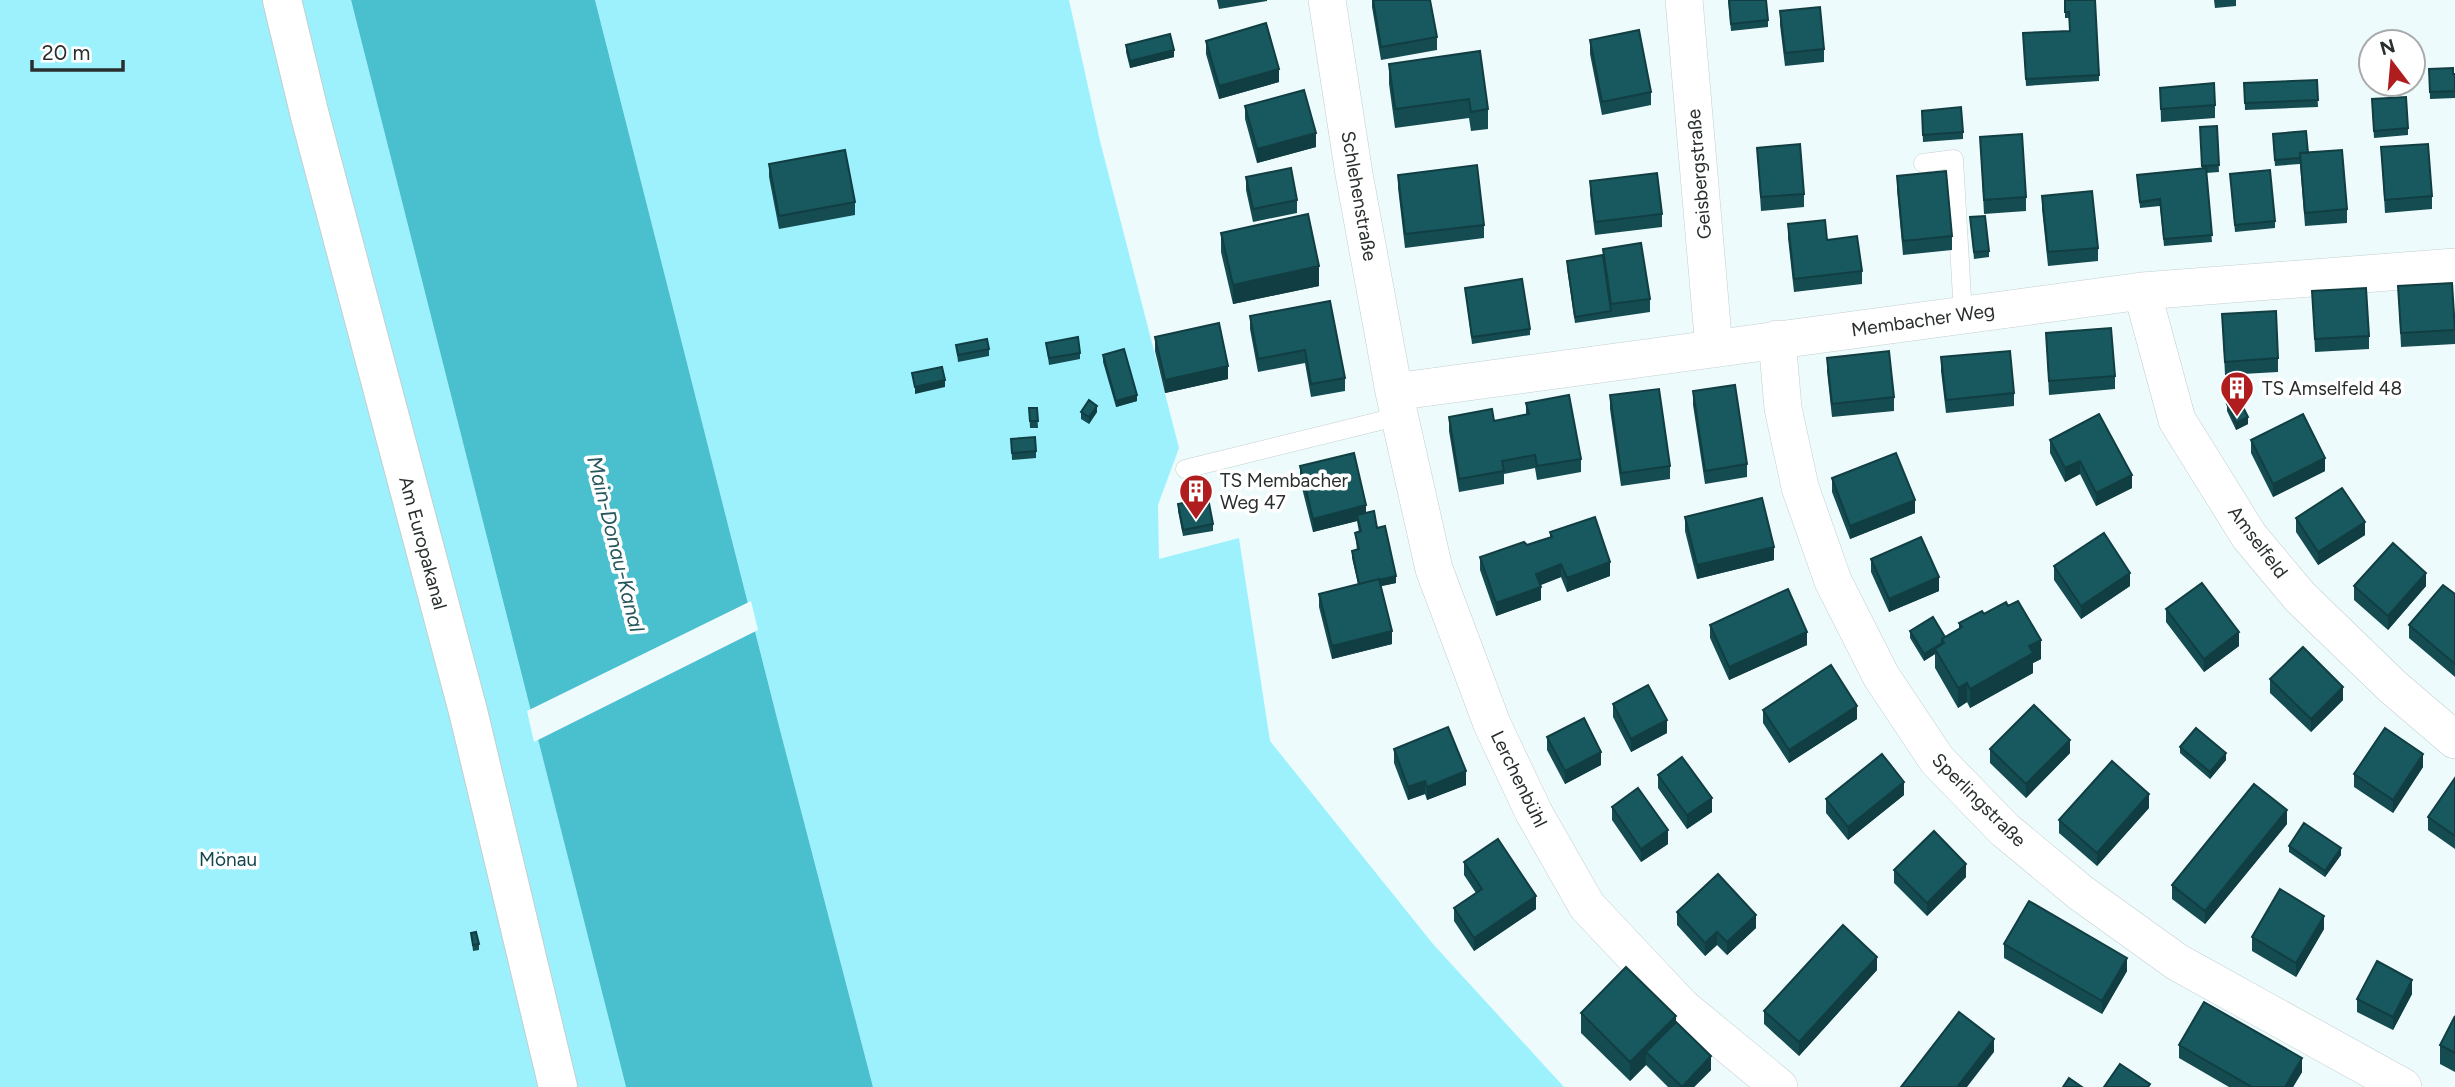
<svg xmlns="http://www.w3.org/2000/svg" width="2455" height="1087" viewBox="0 0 2455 1087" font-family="Figtree,sans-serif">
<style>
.green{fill:#9df1fd}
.water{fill:#4abfce}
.pier{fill:#eefbfc}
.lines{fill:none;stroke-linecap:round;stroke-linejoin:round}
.lane-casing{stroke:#c2cfd0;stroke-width:19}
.street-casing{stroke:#c2cfd0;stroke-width:38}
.secondary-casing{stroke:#c2cfd0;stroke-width:40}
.lane{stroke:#fff;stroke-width:18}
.street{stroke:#fff;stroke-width:37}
.secondary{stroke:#fff;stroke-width:38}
.wall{fill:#154c52}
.shaded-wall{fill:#113e42}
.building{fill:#18585f;stroke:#113e42;stroke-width:2}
.labels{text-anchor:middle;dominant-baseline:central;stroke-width:7;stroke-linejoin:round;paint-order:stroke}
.street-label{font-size:19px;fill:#292e2e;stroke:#fff}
.poi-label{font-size:19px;fill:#292e2e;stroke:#fff;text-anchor:start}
.park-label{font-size:19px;fill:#12464d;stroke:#fff}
.water-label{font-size:21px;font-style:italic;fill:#25575d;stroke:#fff}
</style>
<rect width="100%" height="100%" fill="#eefbfc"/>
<!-- green -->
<path class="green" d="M0,0H351L626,1087H0Z
M595,0H1069L1100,141L1179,448L1158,505L1159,559L1239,538L1270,741L1433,944L1564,1087H873L779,726Z"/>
<!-- water -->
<path class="water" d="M351,0H595L779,726L873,1087H626Z"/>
<!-- pier -->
<path class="pier" d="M751,601L758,630L534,742L527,711Z"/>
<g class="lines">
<!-- lane casing -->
<g class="lane-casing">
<path id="lane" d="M1923,163L1954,159L1963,315
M1185,469L1400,416"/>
</g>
<!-- street casing -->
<g class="street-casing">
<path id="street" d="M1327,0L1354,174L1394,392L1434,569L1492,724L1534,813L1587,906L1682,1007L1779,1087
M1684,0L1714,349
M2142,291L2177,420L2249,536L2300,597L2393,687L2455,740
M1777,339L1783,408L1800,487L1833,581L1881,676L1937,760L2005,830L2081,893L2177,962L2403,1087
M1394,392L2142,291L2455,267"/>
</g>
<!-- secondary casing -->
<g class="secondary-casing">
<path id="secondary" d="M282,0L310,116L468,711L558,1087"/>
</g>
<!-- lane -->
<use href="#lane" class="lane"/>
<!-- street -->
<use href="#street" class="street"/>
<!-- secondary -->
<use href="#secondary" class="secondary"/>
</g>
<!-- wall -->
<path class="wall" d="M1217,0H1267V1L1219,9Z
M1372,0H1430L1437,37V50L1381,60L1372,7Z
M1728,0L1768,20V27L1731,31Z
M2065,0L2099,75V81L2026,86L2023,33L2070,31L2069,18H2065Z
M2214,0H2236V6L2215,8Z
M1780,11L1824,49V62L1785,66L1780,25Z
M1590,40L1651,92V105L1602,115L1590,54Z
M1206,41L1279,82L1219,99L1206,54Z
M1126,45L1174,57L1130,68L1126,52Z
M1480,51L1488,109V129L1471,131L1469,118L1395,128L1389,84V64Z
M2429,69L2455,74V98L2430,99Z
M2317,80L2318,107L2245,110L2244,83Z
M2160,88L2215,105V118L2161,122Z
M1245,106L1316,147L1257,163L1245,119Z
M2372,106L2408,128V135L2374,138Z
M1922,118L1963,132V139L1923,142Z
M2217,126L2219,172L2206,173L2212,242L2164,246L2160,206L2140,208L2137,175L2202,169L2200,127Z
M1980,137L2026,197V211L1984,214Z
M2273,141L2308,153L2347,209V223L2305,226L2300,164L2275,166Z
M2381,147L2432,196V209L2385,213Z
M1757,148L1804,194V207L1761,211Z
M769,164L855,202V215L779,229L769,177Z
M2230,174L2275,221V228L2235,232Z
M1398,175L1484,225V238L1405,248L1398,188Z
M1897,176L1952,236V250L1903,255L1897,190Z
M1246,177L1297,200V213L1253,222L1246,190Z
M1590,181L1662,214V227L1595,235L1590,194Z
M2042,196L2098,248V261L2048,266L2042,209Z
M1970,217L1989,251V257L1974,259Z
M1788,224L1827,240L1862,271V284L1794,292L1788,238Z
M1221,233L1319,286L1233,304L1221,252Z
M1603,249L1650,299V312L1575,323L1567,268V261L1603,255Z
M2398,286L2455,330V344L2401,347Z
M1465,288L1530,329V335L1472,344Z
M2312,291L2369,336V349L2315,352Z
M1330,301L1345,378V391L1311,397L1305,363L1258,372L1250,329V316Z
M2222,314L2278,358V372L2225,375Z
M2046,333L2115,376V389L2049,395Z
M1155,337L1228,379L1165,393L1155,351Z
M1046,343L1080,353V359L1049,365Z
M956,345L989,349V356L958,362Z
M1103,355L1137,401L1116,407L1103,362Z
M1941,357L2014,393V406L1946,413L1941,371Z
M1827,358L1894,397V411L1832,417L1827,371Z
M1693,391L1747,464V477L1705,484L1693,405Z
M1610,395L1670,466V479L1621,486L1610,409Z
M1526,403L1581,459V472L1537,480L1535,468L1504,474V484L1459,492L1449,431V417L1494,421L1526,415Z
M2227,404L2248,424L2236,430L2227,411Z
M1029,408H1037L1038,428H1030Z
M1081,412H1097L1089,424L1081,419Z
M1011,439L1036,451V458L1012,460Z
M2050,440L2132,488L2096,506L2080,474L2065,482L2050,453Z
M2251,440L2325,471L2273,497L2251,453Z
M1300,466L1366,513L1377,528L1396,583L1381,586L1392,644L1332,659L1319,607V594L1358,584L1352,558V551L1357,550L1355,533L1359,532L1357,521L1313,532L1300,480Z
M1832,478L1915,513L1850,539L1832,492Z
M1178,504L1213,524V531L1183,536L1178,511Z
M1685,517L1774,560L1697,579L1685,531Z
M2296,518L2365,535L2318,565L2296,532Z
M1550,532L1610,576L1567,592L1561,577L1540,585L1541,600L1496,616L1480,570V557L1527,545L1550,537Z
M1871,559L1939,591L1889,612L1871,572Z
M2054,566L2130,586L2081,619L2054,580Z
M2354,586H2426L2388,630L2354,600Z
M2455,594V677L2409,638V625Z
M2166,609L2239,646L2204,672L2166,622Z
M1984,614L2041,659L2033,663V673L1970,708L1967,702L1958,708L1935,668V654L1924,661L1910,638V631L1945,637L1959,629V623Z
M1710,625L1807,645L1729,680L1710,638Z
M2270,679L2343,700L2311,732L2270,693Z
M1613,704L1667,733L1631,752L1613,717Z
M1763,710L1857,719L1789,763L1763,723Z
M1547,737L1601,765L1565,784L1547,750Z
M2180,747L2226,760L2210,779L2180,753Z
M1394,749L1466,785L1427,800L1425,794L1408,800L1394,763Z
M1990,749L2070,753L2026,798L1990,763Z
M2423,767L2393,813L2354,787V774Z
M1658,775L1712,812L1687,829L1658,788Z
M2455,778V849L2428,830V817Z
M1904,795L1848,840L1826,813V799Z
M1612,807L1668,844L1641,862L1612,820Z
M2149,808L2097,866L2059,833V820Z
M2287,824L2205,924L2172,899V885Z
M2289,846L2341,855L2325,877L2289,852Z
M1464,862L1536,909L1474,951L1454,921V908L1476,893L1464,875Z
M1894,870L1966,877L1927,916L1894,883Z
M1677,912L1756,928L1727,955L1717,945L1705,956L1677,925Z
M2324,929L2296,977L2252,951V937Z
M471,933L479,944V950L473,951Z
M2004,944L2127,971L2102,1014L2004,958Z
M1877,970L1799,1056L1764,1024V1011Z
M2412,994L2393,1030L2357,1012V999Z
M1581,1013L1676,1016V1022L1711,1070L1694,1087H1668L1646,1065L1630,1081L1581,1033Z
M2455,1016V1072L2440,1064V1045Z
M2179,1045L2302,1072L2293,1087H2229L2179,1058Z"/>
<!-- shaded-wall -->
<path class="shaded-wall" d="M1174,50V57L1130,68V61Z
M1279,69V82L1219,99V86Z
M1316,133V147L1257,163V149Z
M1319,266V286L1233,304V285Z
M1228,366V379L1165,393V380Z
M945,380V387L915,394V387Z
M1137,395V401L1116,407V401Z
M1097,406V412L1089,424V417Z
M2248,417V424L2236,430V423Z
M2325,458V471L2273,497V484Z
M2080,461V474L2065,482V468Z
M2132,475V488L2096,506V493Z
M1915,500V513L1850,539V526Z
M1366,505V519L1357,515V521L1313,532V519Z
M2365,522V535L2318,565V552Z
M1774,547V560L1697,579V565Z
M1610,562V576L1567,592V578Z
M1561,564V577L1536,587V574Z
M2130,573V586L2081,619V606Z
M2426,573V586L2388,630V616Z
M1396,576V583L1359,591V584Z
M1939,577V591L1889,612V599Z
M1541,587V600L1496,616V603Z
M1392,631V644L1332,659V646Z
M1807,632V645L1729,680V667Z
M2239,632V646L2204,672V659Z
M2041,640V659L2033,663V673L1970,708V689L2029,646Z
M1942,643V650L1935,649V654L1924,661V654Z
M1967,683V702L1958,708V688Z
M2343,687V700L2311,732V719Z
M1857,706V719L1789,763V750Z
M1667,720V733L1631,752V739Z
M2070,740V753L2026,798V784Z
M1601,752V765L1565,784V771Z
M2226,753V760L2210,779V772Z
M2423,754V767L2393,813V800Z
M1466,771V785L1427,800V787Z
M1425,781V794L1408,800V787Z
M1904,782V795L1848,840V827Z
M2149,794V808L2097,866V853Z
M1712,798V812L1687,829V815Z
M2287,810V824L2205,924V911Z
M1668,830V844L1641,862V849Z
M2341,848V855L2325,877V871Z
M1966,864V877L1927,916V903Z
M1536,896V909L1474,951V938Z
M1756,915V928L1727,955V942Z
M2324,916V929L2296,977V963Z
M1717,932V945L1705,956V943Z
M1877,957V970L1799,1056V1042Z
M2127,958V971L2102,1014V1001Z
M2412,980V994L2393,1030V1017Z
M1676,1016V1035L1646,1052V1065L1630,1081V1062Z
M1994,1039V1052L1967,1087H1957Z
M1711,1056V1070L1694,1087H1682Z
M2302,1058V1072L2293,1087H2285Z"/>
<!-- building -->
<path class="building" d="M1373,0H1430L1437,37L1381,47Z
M1729,0H1766L1768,20L1731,24Z
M2065,0H2095L2099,75L2026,79L2023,33L2070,31L2069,12H2065Z
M1820,7L1824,49L1785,53L1780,11Z
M1266,23L1279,69L1219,86L1206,41Z
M1639,30L1651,92L1602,102L1590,40Z
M1170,34L1174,50L1130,61L1126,45Z
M1480,51L1488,109L1471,112L1469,99L1395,109L1389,64Z
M2453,68V74H2455V91L2430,92L2429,69Z
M2317,80L2318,100L2245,103L2244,83Z
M2214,83L2215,105L2161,109L2160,88Z
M1304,90L1316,133L1257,149L1245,106Z
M2406,97L2408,128L2374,131L2372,99Z
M1961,107L1963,132L1923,135L1922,111Z
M2217,126L2219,165L2202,166L2200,127Z
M2306,131L2308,153H2300V158L2275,160L2273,134Z
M2022,134L2026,197L1984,200L1980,137Z
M1800,144L1804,194L1761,197L1757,148Z
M2428,144L2432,196L2385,200L2381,147Z
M845,150L855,202L779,216L769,164Z
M2342,150L2347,209L2305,213L2300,153Z
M1477,165L1484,225L1405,234L1398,175Z
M1291,168L1297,200L1253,209L1246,177Z
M2206,168L2212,235L2164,239L2160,199L2140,202L2137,175Z
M2270,170L2275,221L2235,225L2230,174Z
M1946,171L1952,236L1903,241L1897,176Z
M1657,173L1662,214L1595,222L1590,181Z
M2092,191L2098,248L2048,252L2042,196Z
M1308,214L1319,266L1233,285L1221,233Z
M1985,216L1989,251L1974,252L1970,217Z
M1825,220L1827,240L1857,236L1862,271L1794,279L1788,224Z
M1641,243L1650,299L1611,304L1603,249Z
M1603,255L1611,311L1575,317L1567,261Z
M1522,279L1530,329L1472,337L1465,288Z
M2452,283L2455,330L2401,333L2398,286Z
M2366,288L2369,336L2315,339L2312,291Z
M1330,301L1345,378L1311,384L1305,350L1258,359L1250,316Z
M2276,311L2278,358L2225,362L2222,314Z
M1219,323L1228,366L1165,380L1155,337Z
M2111,328L2115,376L2049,381L2046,333Z
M1078,337L1080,353L1049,358L1046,343Z
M987,339L989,349L958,355L956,345Z
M1124,349L1137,395L1116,401L1103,355Z
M1889,351L1894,397L1832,404L1827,358Z
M2010,351L2014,393L1946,400L1941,357Z
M942,367L945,380L915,387L912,373Z
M1735,385L1747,464L1705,471L1693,391Z
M1659,389L1670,466L1621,473L1610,395Z
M1569,395L1581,459L1537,466L1535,455L1502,461L1504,471L1459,479L1449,417L1492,409L1494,421L1529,414L1526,403Z
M2239,399L2248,417L2236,423L2227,404Z
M1089,400L1097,406L1089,417L1081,412Z
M1029,408H1037L1038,421H1030Z
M2099,414L2132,475L2096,493L2080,461L2065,468L2050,440Z
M2303,414L2325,458L2273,484L2251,440Z
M1035,437L1036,451L1012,453L1011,439Z
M1354,453L1366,505L1313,519L1300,466Z
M1896,453L1915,500L1850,526L1832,478Z
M2342,488L2365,522L2318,552L2296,518Z
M1208,498L1213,524L1183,530L1178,504Z
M1762,498L1774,547L1697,565L1685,517Z
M1374,511L1377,528L1385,526L1396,576L1379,580V579L1359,584L1352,551L1359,549L1355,533L1361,531L1357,515Z
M1595,517L1610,562L1567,578L1561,564L1536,574L1541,587L1496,603L1480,557L1524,542L1527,545L1539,541L1552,537L1550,532Z
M2104,533L2130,573L2081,606L2054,566Z
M1921,537L1939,577L1889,599L1871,559Z
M2393,543L2426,573L2388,616L2354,586Z
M1379,579L1392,631L1332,646L1319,594Z
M2202,583L2239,632L2204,659L2166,609Z
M2443,585L2455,594V664L2409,625Z
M1788,589L1807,632L1729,667L1710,625Z
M2018,601L2041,640L2029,646L2033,653L1970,689L1967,683L1958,688L1935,649L1944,643L1942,639L1962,627L1959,623L1982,611L1984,614L2006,602L2008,606Z
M1933,617L1945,637L1942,639V643L1924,654L1910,631Z
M2303,647L2343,687L2311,719L2270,679Z
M1831,665L1857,706L1789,750L1763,710Z
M1648,685L1667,720L1631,739L1613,704Z
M2034,705L2070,740L2026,784L1990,749Z
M1584,718L1601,752L1565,771L1547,737Z
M1448,727L1466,771L1427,787L1425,781L1408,787L1394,749Z
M2196,728L2226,753L2210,772L2180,747Z
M2385,728L2423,754L2393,800L2354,774Z
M1882,754L1904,782L1848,827L1826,799Z
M1682,757L1712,798L1687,815L1658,775Z
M2112,761L2149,794L2097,853L2059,820Z
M2455,778V836L2428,817Z
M2254,784L2287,810L2205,911L2172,885Z
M1638,788L1668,830L1641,849L1612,807Z
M2304,823L2341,848L2325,871L2289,846Z
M1934,831L1966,864L1927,903L1894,870Z
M1498,839L1536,896L1474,938L1454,908L1482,889L1464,862Z
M1718,874L1756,915L1727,942L1717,932L1705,943L1677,912Z
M2280,889L2324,916L2296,963L2252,937Z
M2029,901L2127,958L2102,1001L2004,944Z
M1843,925L1877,957L1799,1042L1764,1011Z
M476,932L479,944L473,945L471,933Z
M2377,961L2412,980L2393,1017L2357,999Z
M1626,967L1676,1016L1630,1062L1581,1013Z
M2204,1002L2302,1058L2285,1087H2252L2179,1045Z
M1959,1012L1994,1039L1957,1087H1901Z
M2455,1016V1053L2440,1045Z
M1676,1022L1711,1056L1682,1087L1646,1052Z
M2120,1064L2150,1084L2148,1087H2104Z
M2069,1078L2082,1087H2063Z"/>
<!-- icons -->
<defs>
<g id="building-pin" transform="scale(1.75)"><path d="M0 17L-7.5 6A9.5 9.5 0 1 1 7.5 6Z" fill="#af1d1f" stroke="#fff"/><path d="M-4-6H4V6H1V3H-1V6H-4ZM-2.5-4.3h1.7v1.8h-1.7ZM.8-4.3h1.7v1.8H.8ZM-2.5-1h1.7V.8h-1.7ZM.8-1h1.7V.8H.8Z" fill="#fff"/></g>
</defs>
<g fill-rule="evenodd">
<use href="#building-pin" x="2237" y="388"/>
<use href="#building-pin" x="1196" y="491"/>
</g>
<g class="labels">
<!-- street labels -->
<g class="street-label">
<text transform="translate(1699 174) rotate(-95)">Geisbergstraße</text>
<text transform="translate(1359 196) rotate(80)">Schlehenstraße</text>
<text transform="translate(1923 320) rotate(-8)">Membacher Weg</text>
<text transform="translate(2258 542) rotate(53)">Amselfeld</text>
<text transform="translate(423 543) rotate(75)">Am Europakanal</text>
<text transform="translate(1519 779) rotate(64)">Lerchenbühl</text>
<text transform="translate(1979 800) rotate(45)">Sperlingstraße</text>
</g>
<!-- poi labels -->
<g class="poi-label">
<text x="2262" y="388">TS Amselfeld 48</text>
<text x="1220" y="480">TS Membacher<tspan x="1220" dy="22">Weg 47</tspan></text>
</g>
<!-- park labels -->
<g class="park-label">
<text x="228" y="859">Mönau</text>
</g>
<!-- water labels -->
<g class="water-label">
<text transform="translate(616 544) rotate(76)">Main-Donau-Kanal</text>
</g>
</g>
<!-- north arrow -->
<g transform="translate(2392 63) rotate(344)"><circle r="33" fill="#ffffff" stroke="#a9abab" stroke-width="2"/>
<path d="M0-5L12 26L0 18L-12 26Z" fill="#af1d1f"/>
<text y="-10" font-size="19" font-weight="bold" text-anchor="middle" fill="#292e2e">N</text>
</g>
<!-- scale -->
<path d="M32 60v10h91v-10" fill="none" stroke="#292e2e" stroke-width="3.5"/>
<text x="42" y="60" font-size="21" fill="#292e2e" stroke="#ffffff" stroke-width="5" paint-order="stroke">20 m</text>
</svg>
